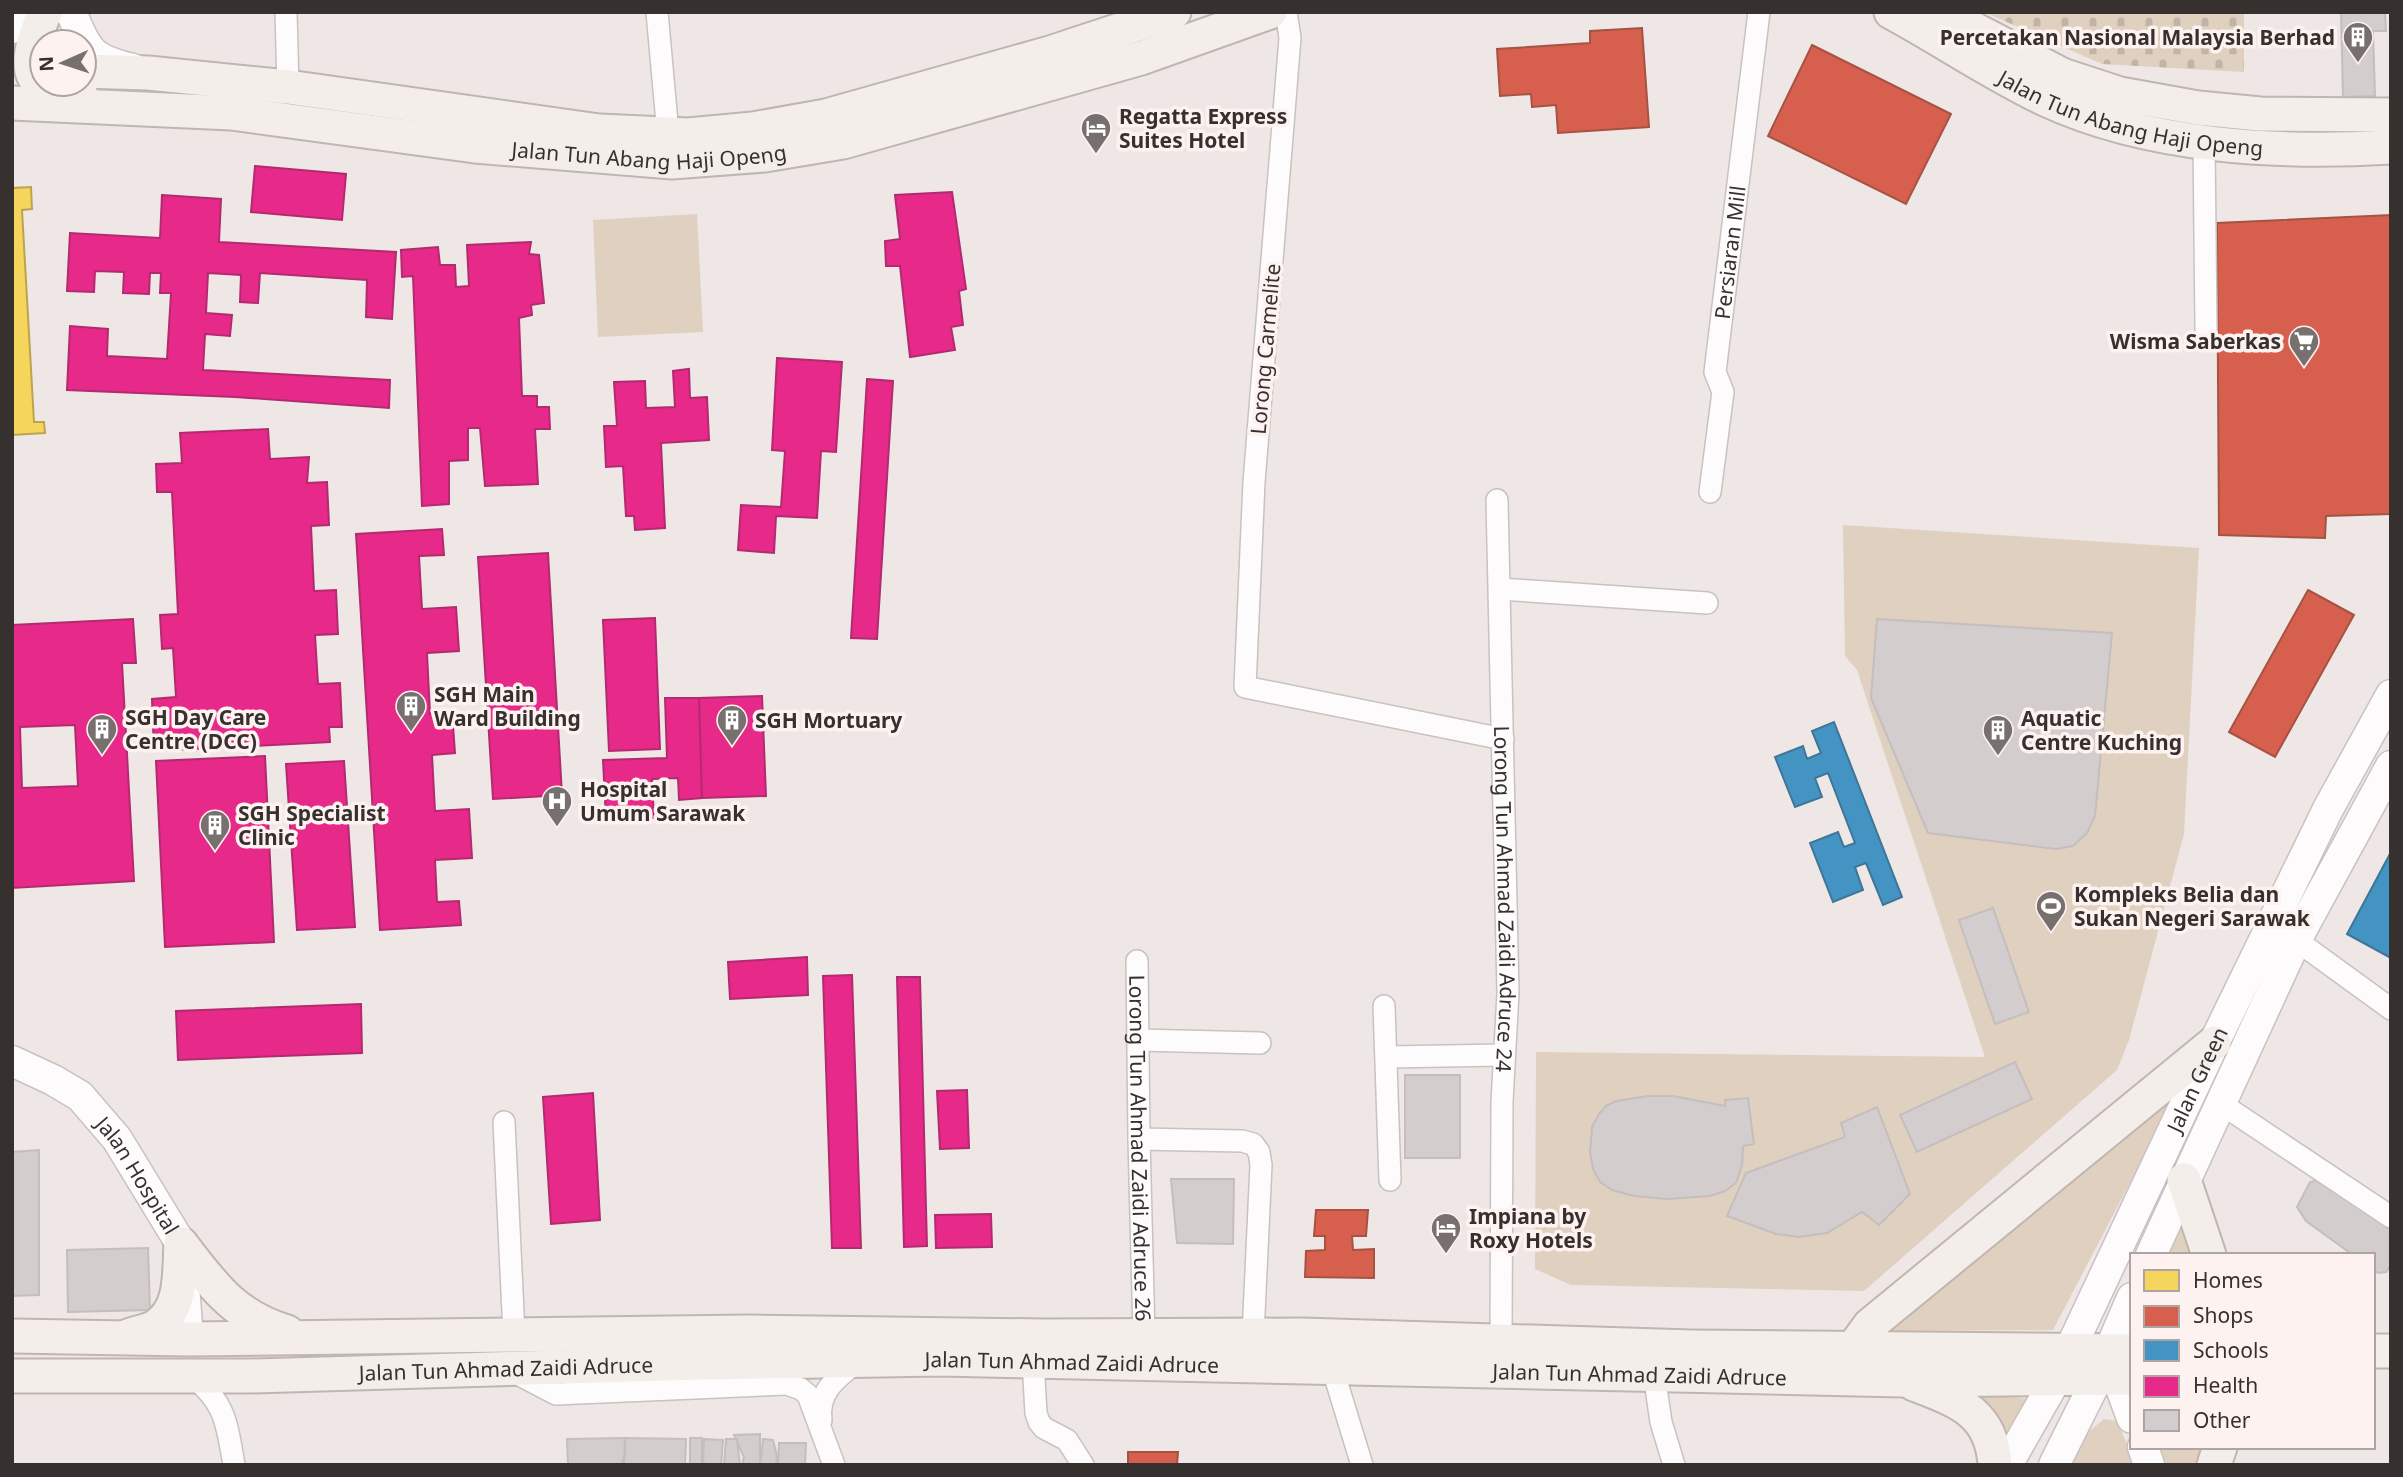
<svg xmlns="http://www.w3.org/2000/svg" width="2403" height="1477" viewBox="0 0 2403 1477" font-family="'Noto Sans',sans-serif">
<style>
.green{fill:#e0d0c0}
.cemetery{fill:url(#cemetery-stones)}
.homes{fill:#f6d55c;stroke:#bca44e;stroke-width:2}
.shops{fill:#d6604d;stroke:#a65244;stroke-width:2}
.schools{fill:#4393c3;stroke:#3f7597;stroke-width:2}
.health{fill:#e7298a;stroke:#b22b6f;stroke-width:2;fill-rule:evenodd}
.building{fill:#d3cdcd;stroke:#c4bebe;stroke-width:2}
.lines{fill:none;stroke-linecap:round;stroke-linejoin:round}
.street-casing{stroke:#c8c2c1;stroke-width:24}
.secondary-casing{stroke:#c8c2c1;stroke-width:33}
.primary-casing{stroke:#c1b5b0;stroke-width:37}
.street{stroke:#fdfbfb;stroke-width:21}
.secondary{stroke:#fdfbfb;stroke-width:30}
.primary{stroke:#f4eeeb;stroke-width:33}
.labels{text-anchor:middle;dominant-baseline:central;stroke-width:7;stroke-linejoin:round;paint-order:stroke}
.poi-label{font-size:21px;font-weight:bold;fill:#36302f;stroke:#fef2f0;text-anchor:start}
.street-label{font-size:21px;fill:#36302f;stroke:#fef2f0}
</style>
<defs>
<pattern id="cemetery-stones" width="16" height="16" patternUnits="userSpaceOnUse" patternTransform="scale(1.75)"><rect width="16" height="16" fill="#e0d0c0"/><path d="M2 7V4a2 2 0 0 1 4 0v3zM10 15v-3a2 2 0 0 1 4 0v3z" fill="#c1b3a5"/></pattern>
</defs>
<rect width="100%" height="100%" fill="#efe7e6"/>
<!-- green -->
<path class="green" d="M697,214L703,332L598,337L593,220Z
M1843,525L2199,548L2184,834L2129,1040L2117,1070L1864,1291L1571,1285L1535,1269L1536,1052L1985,1057L1857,670L1845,656Z
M2180,1087L2053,1330L1887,1331Z
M2180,1222L2195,1255H2166Z
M1964,1393L2029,1399L2003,1445Z
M2104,1419L2117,1421L2136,1465H2071L2088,1432Z
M2149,1447H2208L2203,1465H2155Z"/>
<!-- cemetery -->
<path class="cemetery" d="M1984,12H2244V72L2102,64Z"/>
<!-- homes -->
<path class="homes" d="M31,187L32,209L22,210L34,422H44L45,433L12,435V188Z"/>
<!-- shops -->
<path class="shops" d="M1642,28L1649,127L1558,133L1556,105L1532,107L1531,94L1500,96L1497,49L1590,43V31Z
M1812,45L1951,114L1906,204L1768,136Z
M2391,215V514L2326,516L2325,538L2219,535L2217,223Z
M2308,590L2354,615L2275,757L2229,732Z
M1316,1210H1368L1366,1236H1352L1353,1250L1374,1249V1278L1305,1277L1306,1251L1325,1250V1236H1314Z
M1128,1452H1178L1177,1465H1128Z"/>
<!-- schools -->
<path class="schools" d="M1834,722L1902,897L1883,905L1866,863L1855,867L1863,890L1833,902L1810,843L1838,832L1844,847L1855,843L1828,773L1815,778L1822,797L1795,807L1775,757L1803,746L1807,759L1821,753L1812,731Z
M2391,852V958L2347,934Z"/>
<!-- health -->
<path class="health" d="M255,166L346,174L342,220L251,212Z
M952,192L966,289L959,291L963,325L951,327L955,350L910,357L900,266H886L885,241L900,239L895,195Z
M162,195L221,199L219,242L396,252L392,319L366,317L367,280L260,273L258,303L240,302L241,275L208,273L206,313L232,315L230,336L205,334L203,370L390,380L389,408L235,397L67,390L70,326L108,329L107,356L167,359L171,293H160L161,273H150L149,294L123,293L124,272L95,271L94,292L67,291L70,233L160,238Z
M531,242L529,254L539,255L544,303L531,305L532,315L519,318L522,396H537V407H549L550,429H535L538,484L485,486L480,428H468V460L449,461V504L422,506L413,276L402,277L401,250L438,247L440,265H455L456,287L469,286L467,245Z
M777,358L842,362L836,452L821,451L817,518L776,516L774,553L738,550L741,505L781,507L785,451L772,450Z
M689,369L690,398L707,397L709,440L661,443L665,528L635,530L634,516H626L623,466L606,467L604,426H617L614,382L645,381L646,408L675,407L673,371Z
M867,379L893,381L877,639L851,638Z
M268,429L270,459L309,457L307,483L327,482L329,525L311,526L314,591L336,590L338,634L315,635L318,684L340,683L342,727H329L330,742L154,751L152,699L176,697L173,648L162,649L160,615L178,614L172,492H157L156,464L182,463L180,433Z
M442,529L444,555L419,556L422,609L456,607L459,651L427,653L430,714L452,712L455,753L432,755L435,811L469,809L472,858L435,860L437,902L459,901L461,925L380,930L356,534Z
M548,553L562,795L493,799L478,557Z
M655,618L660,749L609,751L603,620Z
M133,619L136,663H122L134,881L12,888V625ZM75,725L78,786L22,788L20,727Z
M762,696L766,796L702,798L699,698Z
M665,698H699L702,798L679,800L678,778L652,779L654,818L606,820L603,760L667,758Z
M265,756L274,942L165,947L156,761Z
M344,761L355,927L297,930L286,764Z
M807,957L808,995L730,999L728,962Z
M852,975L861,1248H832L823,976Z
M897,977H920L927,1246L904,1247Z
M361,1004L362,1053L178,1060L176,1011Z
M967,1090L969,1148L940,1149L937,1091Z
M593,1093L600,1220L551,1224L543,1097Z
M991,1214L992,1247L936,1248L935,1215Z"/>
<!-- building -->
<path class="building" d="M2341,12H2385L2386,31H2373L2375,96L2343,97Z
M1877,619L2112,633L2095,816L2087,833L2073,846L2056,849L1928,833L1871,698Z
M1993,908L2029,1012L1995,1024L1959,920Z
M2015,1062L2032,1099L1917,1152L1900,1115Z
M1405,1075H1460V1158H1405Z
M1648,1096H1673L1725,1106V1100L1748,1098L1754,1144L1743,1146L1742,1165L1736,1183L1725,1191L1710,1196L1667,1199L1634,1196L1612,1190L1600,1182L1593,1169L1590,1152L1592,1127L1599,1114L1606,1106L1616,1101Z
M1877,1107L1910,1194L1879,1225L1862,1212L1827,1233L1799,1237L1776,1234L1727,1216L1746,1173L1845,1137L1841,1123Z
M39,1150V1295L12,1296V1152Z
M1171,1179H1234L1233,1244L1177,1243Z
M2318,1180L2391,1230V1265L2386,1272L2378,1273L2373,1269V1255H2353L2306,1221L2297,1207L2310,1182Z
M148,1248L150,1310L68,1312L67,1250Z
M760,1434V1465H742L744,1457L734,1435Z
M625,1438V1454L621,1465H568L567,1439Z
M625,1438L686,1439L685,1465H624Z
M690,1438H702V1465H690Z
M704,1439L723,1440L721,1465H703Z
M726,1439H737L740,1465H724Z
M763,1439L773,1440L777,1456L776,1465H760Z
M779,1443H806L805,1465H778Z"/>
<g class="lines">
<!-- street casing -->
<g class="street-casing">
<g id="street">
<path d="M286,12L288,87"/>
<path d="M657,12L668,134"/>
<path d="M1286,12L1290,38L1254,482L1245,687L1503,739"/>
<path d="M2204,141L2206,329"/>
<path id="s1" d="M1710,492L1723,392L1715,372L1759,12"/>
<path id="s2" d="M1497,500L1508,993L1502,1102L1501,1340"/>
<path d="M1500,589L1707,603"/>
<path d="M2296,940L2391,1009"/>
<path id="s3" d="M1137,961L1139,1139L1144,1336"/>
<path d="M1384,1006L1390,1180"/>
<path d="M1139,1040L1260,1043"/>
<path d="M1387,1057L1504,1055"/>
<path d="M2220,1103L2391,1217"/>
<path d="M504,1122L514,1334"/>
<path d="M1139,1139L1242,1141L1253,1144L1259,1152L1261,1165L1253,1335"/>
<path d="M1033,1361L1036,1413L1039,1422L1044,1428L1067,1440L1083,1465"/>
<path d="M1332,1367L1362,1465"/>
<path d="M512,1371L556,1394L787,1384L801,1389L808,1395L834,1465"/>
<path d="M1654,1374L1661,1422L1674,1465"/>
<path d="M193,1377C226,1403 227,1425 234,1465"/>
<path d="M821,1420C817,1391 838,1377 859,1360"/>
</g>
</g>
<!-- secondary casing -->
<g class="secondary-casing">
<g id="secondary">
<path d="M71,12C88,51 89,59 133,69"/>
<path d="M12,28L36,12"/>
<path id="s4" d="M12,1061L53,1080L80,1096L117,1139L181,1244L188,1339"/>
<path d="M2151,1255L2296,940L2391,766"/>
<path d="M2110,1358L2132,1418"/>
<path d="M2143,1447L2149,1465"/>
<path id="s5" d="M2007,1465L2057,1377L2214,1043L2328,809L2391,695"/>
<path d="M2054,1465L2098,1377L2132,1298"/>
</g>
</g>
<!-- primary casing -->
<g class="primary-casing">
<g id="primary">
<path d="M45,12C36,35 15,80 52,89C61,91 71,92 80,92"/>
<path id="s6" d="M1891,12C1943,40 1992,74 2045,99C2148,147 2279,154 2391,147"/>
<path d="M1941,12L2062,75L2120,94L2198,108L2260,114L2391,115"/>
<path d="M84,71L148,73L288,87L599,131L688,135L753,129L826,116L1050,53L1174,12"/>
<path id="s7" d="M12,103L231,113L475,146L672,162L765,155L843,142L1141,58L1270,12"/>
<path d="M2184,1180L2209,1255"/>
<path d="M181,1244C214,1286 232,1315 287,1332"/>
<path d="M12,1336L188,1339L749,1332L1045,1336L1303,1335L1691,1347L2132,1351"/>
<path d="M128,1336C136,1333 147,1331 155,1327C183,1309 179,1274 181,1244"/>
<path d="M1854,1347L1870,1325L2214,1043"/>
<path d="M2373,1351H2391"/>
<path id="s8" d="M12,1376H250L701,1363L940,1359L1902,1380L2132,1378"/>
<path d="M1914,1384C1958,1401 1992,1412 1995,1465"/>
<path d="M2214,1465L2220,1447"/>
</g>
</g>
<!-- street -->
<use href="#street" class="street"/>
<!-- secondary -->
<use href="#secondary" class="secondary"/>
<!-- primary -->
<use href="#primary" class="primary"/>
</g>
<!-- icons -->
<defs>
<g id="building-pin" transform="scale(1.575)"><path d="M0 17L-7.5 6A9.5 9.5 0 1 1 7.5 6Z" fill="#77706f" stroke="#fef2f0"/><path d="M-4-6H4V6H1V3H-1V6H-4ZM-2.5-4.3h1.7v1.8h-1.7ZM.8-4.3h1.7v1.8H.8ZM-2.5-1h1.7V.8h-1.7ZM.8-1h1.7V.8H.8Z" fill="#fff"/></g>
<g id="hotel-pin" transform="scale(1.575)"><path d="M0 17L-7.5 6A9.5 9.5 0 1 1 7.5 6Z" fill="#77706f" stroke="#fef2f0"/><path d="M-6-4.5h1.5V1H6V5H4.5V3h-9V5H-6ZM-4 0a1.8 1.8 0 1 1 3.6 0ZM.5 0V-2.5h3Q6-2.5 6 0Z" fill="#fff"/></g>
<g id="supermarket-pin" transform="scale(1.575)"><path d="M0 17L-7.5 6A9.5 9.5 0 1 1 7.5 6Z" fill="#77706f" stroke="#fef2f0"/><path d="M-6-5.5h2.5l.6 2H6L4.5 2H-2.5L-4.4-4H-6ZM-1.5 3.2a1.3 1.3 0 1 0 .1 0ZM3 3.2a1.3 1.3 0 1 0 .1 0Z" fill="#fff"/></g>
<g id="hospital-pin" transform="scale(1.575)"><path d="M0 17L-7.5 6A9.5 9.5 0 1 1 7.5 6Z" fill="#77706f" stroke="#fef2f0"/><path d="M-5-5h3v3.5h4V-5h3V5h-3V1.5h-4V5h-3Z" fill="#fff"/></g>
<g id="stadium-pin" transform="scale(1.575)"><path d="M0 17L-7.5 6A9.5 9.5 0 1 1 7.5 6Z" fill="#77706f" stroke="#fef2f0"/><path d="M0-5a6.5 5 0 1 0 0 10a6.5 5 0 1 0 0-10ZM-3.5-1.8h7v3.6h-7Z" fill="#fff"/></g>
</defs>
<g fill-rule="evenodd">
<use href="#building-pin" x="2358" y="37"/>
<use href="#hotel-pin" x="1096" y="128"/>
<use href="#supermarket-pin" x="2304" y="341"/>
<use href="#building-pin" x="411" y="706"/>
<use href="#building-pin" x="732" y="720"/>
<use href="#building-pin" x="102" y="729"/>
<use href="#building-pin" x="1998" y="730"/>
<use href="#hospital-pin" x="557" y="801"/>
<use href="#building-pin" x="215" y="825"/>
<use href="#stadium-pin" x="2051" y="906"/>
<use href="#hotel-pin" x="1446" y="1228"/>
</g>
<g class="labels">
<!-- poi labels -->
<g class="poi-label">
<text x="2335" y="37" text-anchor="end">Percetakan Nasional Malaysia Berhad</text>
<text x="1119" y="116">Regatta Express<tspan x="1119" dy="24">Suites Hotel</tspan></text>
<text x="2281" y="341" text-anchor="end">Wisma Saberkas</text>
<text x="434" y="694">SGH Main<tspan x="434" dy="24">Ward Building</tspan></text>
<text x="125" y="717">SGH Day Care<tspan x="125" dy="24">Centre (DCC)</tspan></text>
<text x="2021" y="718">Aquatic<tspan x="2021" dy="24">Centre Kuching</tspan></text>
<text x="755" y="720">SGH Mortuary</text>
<text x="580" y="789">Hospital<tspan x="580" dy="24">Umum Sarawak</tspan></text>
<text x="238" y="813">SGH Specialist<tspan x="238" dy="24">Clinic</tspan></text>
<text x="2074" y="894">Kompleks Belia dan<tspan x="2074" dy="24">Sukan Negeri Sarawak</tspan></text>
<text x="1469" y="1216">Impiana by<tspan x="1469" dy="24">Roxy Hotels</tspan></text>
</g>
<!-- street labels -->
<g class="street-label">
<text stroke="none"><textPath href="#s6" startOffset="264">Jalan Tun Abang Haji Openg</textPath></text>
<text stroke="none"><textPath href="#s7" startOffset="640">Jalan Tun Abang Haji Openg</textPath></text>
<text stroke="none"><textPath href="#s1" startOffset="243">Persiaran Mill</textPath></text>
<text transform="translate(1265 349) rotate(-85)">Lorong Carmelite</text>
<text stroke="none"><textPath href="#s2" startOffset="399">Lorong Tun Ahmad Zaidi Adruce 24</textPath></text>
<text stroke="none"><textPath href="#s5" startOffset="430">Jalan Green</textPath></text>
<text stroke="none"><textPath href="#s3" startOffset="187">Lorong Tun Ahmad Zaidi Adruce 26</textPath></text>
<text stroke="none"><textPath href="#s4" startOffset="175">Jalan Hospital</textPath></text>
<text stroke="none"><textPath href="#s8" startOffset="1060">Jalan Tun Ahmad Zaidi Adruce</textPath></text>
<text stroke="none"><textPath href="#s8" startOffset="494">Jalan Tun Ahmad Zaidi Adruce</textPath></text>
<text stroke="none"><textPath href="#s8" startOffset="1628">Jalan Tun Ahmad Zaidi Adruce</textPath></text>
</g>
</g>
<!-- border -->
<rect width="2403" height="1477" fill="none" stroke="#36302f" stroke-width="28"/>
<!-- legend -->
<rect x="2130" y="1253" width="245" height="196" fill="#fef2f0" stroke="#aea4a3" stroke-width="2"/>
<rect x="2144" y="1270" width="35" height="21" fill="#f6d55c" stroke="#aea4a3" stroke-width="2"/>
<text x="2193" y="1288" font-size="21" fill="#36302f">Homes</text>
<rect x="2144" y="1306" width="35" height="21" fill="#d6604d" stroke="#aea4a3" stroke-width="2"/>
<text x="2193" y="1323" font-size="21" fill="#36302f">Shops</text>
<rect x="2144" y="1340" width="35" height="21" fill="#4393c3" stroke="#aea4a3" stroke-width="2"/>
<text x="2193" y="1358" font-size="21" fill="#36302f">Schools</text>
<rect x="2144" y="1376" width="35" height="21" fill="#e7298a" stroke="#aea4a3" stroke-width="2"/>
<text x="2193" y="1393" font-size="21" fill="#36302f">Health</text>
<rect x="2144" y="1410" width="35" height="21" fill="#d3cdcd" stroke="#aea4a3" stroke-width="2"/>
<text x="2193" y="1428" font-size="21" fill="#36302f">Other</text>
<!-- north arrow -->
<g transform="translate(63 63) rotate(267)"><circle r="33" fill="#fef2f0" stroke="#aea4a3" stroke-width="2"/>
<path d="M0-5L12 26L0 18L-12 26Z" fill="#77706f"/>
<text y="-10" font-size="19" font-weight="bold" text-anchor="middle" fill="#36302f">N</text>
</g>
</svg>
